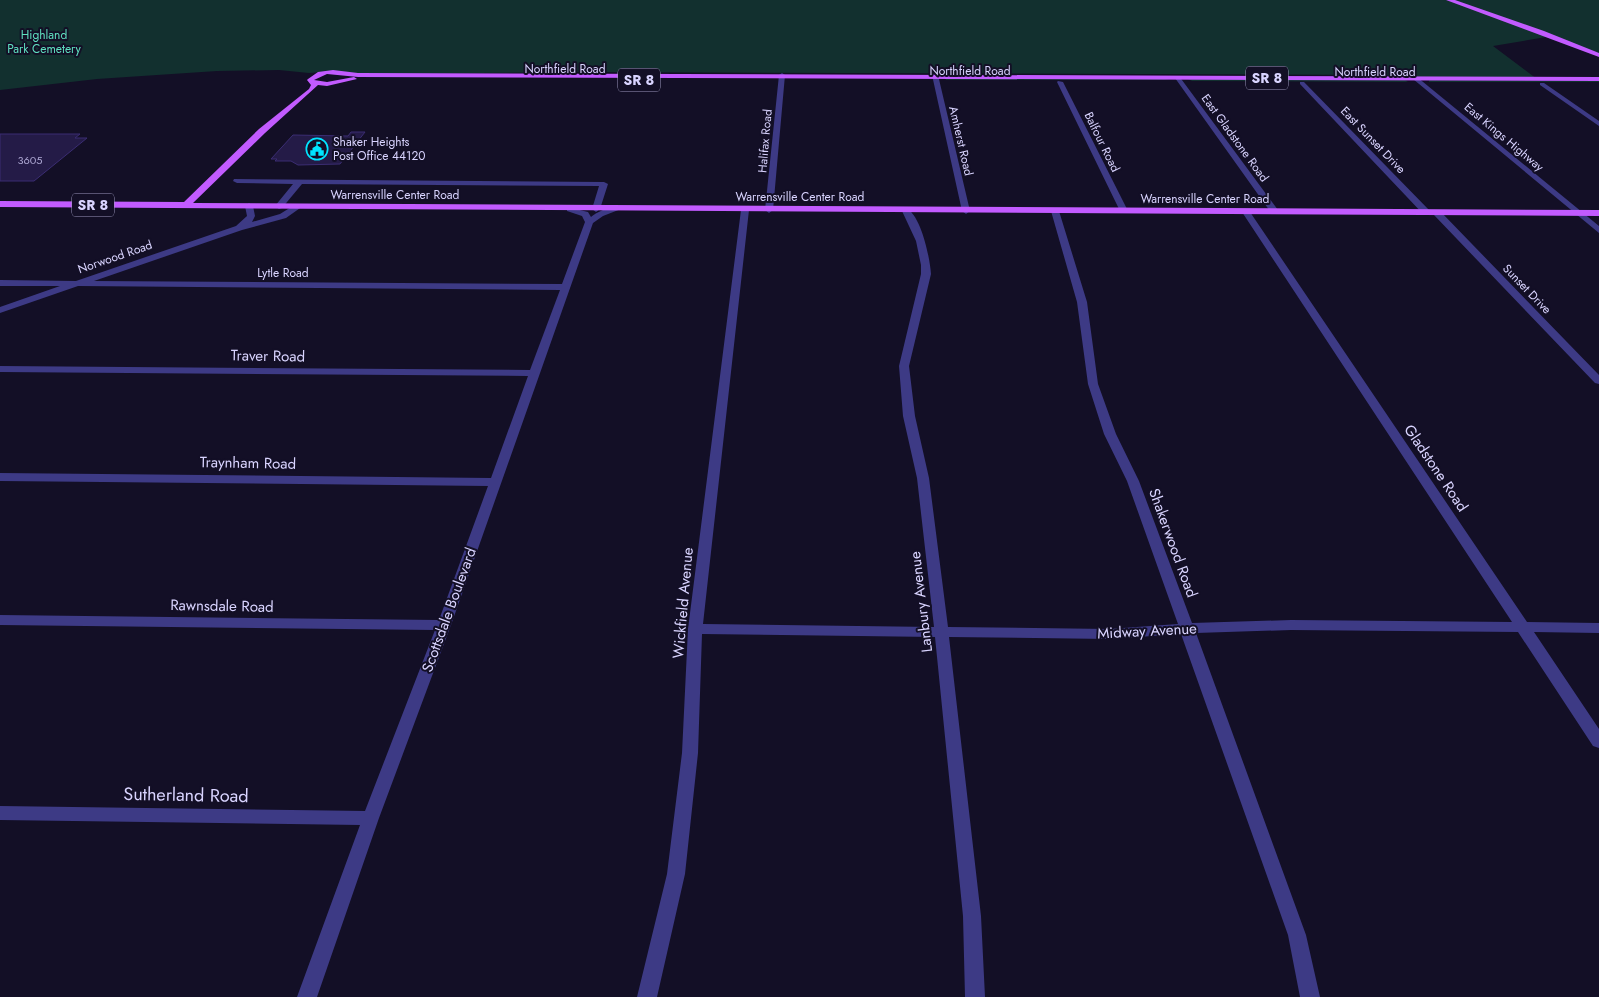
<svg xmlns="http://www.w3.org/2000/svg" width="1599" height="997" viewBox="0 0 1599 997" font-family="Jost,sans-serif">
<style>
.green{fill:#12302f}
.building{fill:#241b47;stroke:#3b2d73}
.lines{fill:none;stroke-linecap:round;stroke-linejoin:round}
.minor{fill:#3d3a85;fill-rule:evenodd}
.major{fill:#c25bff;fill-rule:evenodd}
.labels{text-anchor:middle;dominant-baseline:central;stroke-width:4;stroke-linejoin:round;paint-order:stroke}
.far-number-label{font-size:11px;fill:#aca6d1}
.far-park-label{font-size:12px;fill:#5fe0c0;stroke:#130f26}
.far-street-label{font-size:12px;fill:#d9d4ff;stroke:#130f26}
.far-poi-label{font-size:12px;fill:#d9d4ff;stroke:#130f26;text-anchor:start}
.shield{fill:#130f26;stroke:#9e99be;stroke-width:1}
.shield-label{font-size:14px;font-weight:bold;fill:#d9d4ff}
.street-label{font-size:15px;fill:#d9d4ff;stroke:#130f26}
.near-street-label{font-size:18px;fill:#d9d4ff;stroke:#130f26}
</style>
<rect width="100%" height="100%" fill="#130f26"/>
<!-- green -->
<path class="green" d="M0,0H1599V55L1552,36L1493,46L1537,79L1405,80L1408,81L1406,82L1192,81L1188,79H1391L1387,75L588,72L357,74L335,71L309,73L279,70L217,71L97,79L0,90Z
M945,78L1165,79L1169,80H946Z
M1429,80L1599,81V82H1429Z"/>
<!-- building -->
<path class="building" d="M351,132H365L340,164L298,165L291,161H275L277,159H271L293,135L348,136Z
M0,134H80L75,138H87L34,181H0Z"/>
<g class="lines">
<!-- minor -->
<path class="minor" d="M782,73L785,75L773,210L769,213L765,210L779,75Z
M935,73L938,75L970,211L966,214L962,211L932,75Z
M1175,76H1179L1278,210V214H1272L1175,78Z
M1413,77H1417L1599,226V233L1413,79Z
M1058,81L1063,82L1128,211L1127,213L1120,211L1057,82Z
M1300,82H1304L1430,211V215H1424L1300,84Z
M1540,83H1544L1599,121V126L1540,85Z
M234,179L604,182L608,184L600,209L596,212L592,209L599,186L302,184L282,208L279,209L275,206L293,184L237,183L233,181Z
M249,203L253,206L255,216L252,222L280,214L296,204L303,206L286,218L242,230L94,281L562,284L585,222L582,216L567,211V207L588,212L591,217C598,211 614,204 621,209L603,216L593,223L451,625L379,818L317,997H297L360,825L0,820V806L365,811L435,630L0,625V615L439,620L488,486L0,481V473L491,478L528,376L0,372V366L530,370L560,290L78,286L0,313V307L60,286H0V280L76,281L236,226L247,216L245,206Z
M745,207L749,210L703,624L934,627L917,478L903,416L899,366L921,274V265L916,241L902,211L906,208C921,215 930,258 931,274L909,366L915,416L929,478L948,627L1109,629L1178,624L1127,481L1104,434L1088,384L1077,302L1051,211L1055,208L1059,211L1087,302L1098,384L1116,434L1139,481L1192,623L1291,620L1512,622L1242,212L1246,209L1250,212L1527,622L1599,623V633L1534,632L1599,729V748L1593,746L1518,632L1291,630L1196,633L1306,935L1320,997H1300L1288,935L1181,634L1109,639L949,637L981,916L985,997H965L963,916L935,637L702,634L698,753L685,874L657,997H637L667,874L682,753L688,629L741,210Z
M1437,210L1440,211L1599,375V384L1595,383L1434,215L1433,213Z"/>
<!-- major -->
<path class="major" d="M1446,0H1455L1544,31L1599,53V57Z
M333,70L358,73L1599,77V81L358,77L327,74L314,80L327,82L354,77L357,79L327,86L318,85L265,133L193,203L1599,210V216L0,207V201L184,202L259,129L309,89L311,85L307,80L308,79L318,72Z"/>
</g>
<!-- icons -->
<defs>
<g id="civic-ring" transform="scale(1.125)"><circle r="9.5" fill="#130f26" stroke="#00e5ff" stroke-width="1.5"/><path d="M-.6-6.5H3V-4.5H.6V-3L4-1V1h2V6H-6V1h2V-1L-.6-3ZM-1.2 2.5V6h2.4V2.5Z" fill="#00e5ff"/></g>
</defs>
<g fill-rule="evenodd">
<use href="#civic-ring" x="317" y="149"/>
</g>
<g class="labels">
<!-- far-number labels -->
<g class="far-number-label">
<text x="30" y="160">3605</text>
</g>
<!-- far-park labels -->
<g class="far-park-label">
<text x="44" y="35">Highland<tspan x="44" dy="14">Park Cemetery</tspan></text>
</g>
<!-- far-street labels -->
<g class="far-street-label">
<text x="565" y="69">Northfield Road</text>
<text x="970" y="71">Northfield Road</text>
<text x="1375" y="72">Northfield Road</text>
<text transform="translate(1504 137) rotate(40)">East Kings Highway</text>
<text transform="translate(1235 138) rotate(54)">East Gladstone Road</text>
<text transform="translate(1373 140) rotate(46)">East Sunset Drive</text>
<text transform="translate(765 141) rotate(-85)">Halifax Road</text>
<text transform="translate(961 141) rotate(77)">Amherst Road</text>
<text transform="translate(1102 142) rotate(64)">Balfour Road</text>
<text x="395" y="195">Warrensville Center Road</text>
<text x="800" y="197">Warrensville Center Road</text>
<text x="1205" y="199">Warrensville Center Road</text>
<text transform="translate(115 257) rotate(-19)">Norwood Road</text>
<text x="283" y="273">Lytle Road</text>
<text transform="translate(1527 289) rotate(46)">Sunset Drive</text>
</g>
<!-- far-poi labels -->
<g class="far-poi-label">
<text x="333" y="142">Shaker Heights<tspan x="333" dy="14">Post Office 44120</tspan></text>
</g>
<!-- shield labels -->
<g class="shield">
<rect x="1246" y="66.5" width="42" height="23" rx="4"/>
<rect x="618" y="68.5" width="42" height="23" rx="4"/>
<rect x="72" y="193.5" width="42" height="23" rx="4"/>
</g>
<g class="shield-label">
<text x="1267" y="78">SR 8</text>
<text x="639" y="80">SR 8</text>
<text x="93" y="205">SR 8</text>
</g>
<!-- street labels -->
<g class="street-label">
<text transform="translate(268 356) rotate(1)">Traver Road</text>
<text transform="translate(248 463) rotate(1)">Traynham Road</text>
<text transform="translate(1436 468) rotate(56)">Gladstone Road</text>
<text transform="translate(1173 543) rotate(70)">Shakerwood Road</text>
<text transform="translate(921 602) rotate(-97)">Lanbury Avenue</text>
<text transform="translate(683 603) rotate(-85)">Wickfield Avenue</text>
<text transform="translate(222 606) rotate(1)">Rawnsdale Road</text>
<text transform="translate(449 610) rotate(-70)">Scottsdale Boulevard</text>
<text transform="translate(1147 631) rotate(-3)">Midway Avenue</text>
</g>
<!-- near-street labels -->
<g class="near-street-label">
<text transform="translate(186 795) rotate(1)">Sutherland Road</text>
</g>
</g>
</svg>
